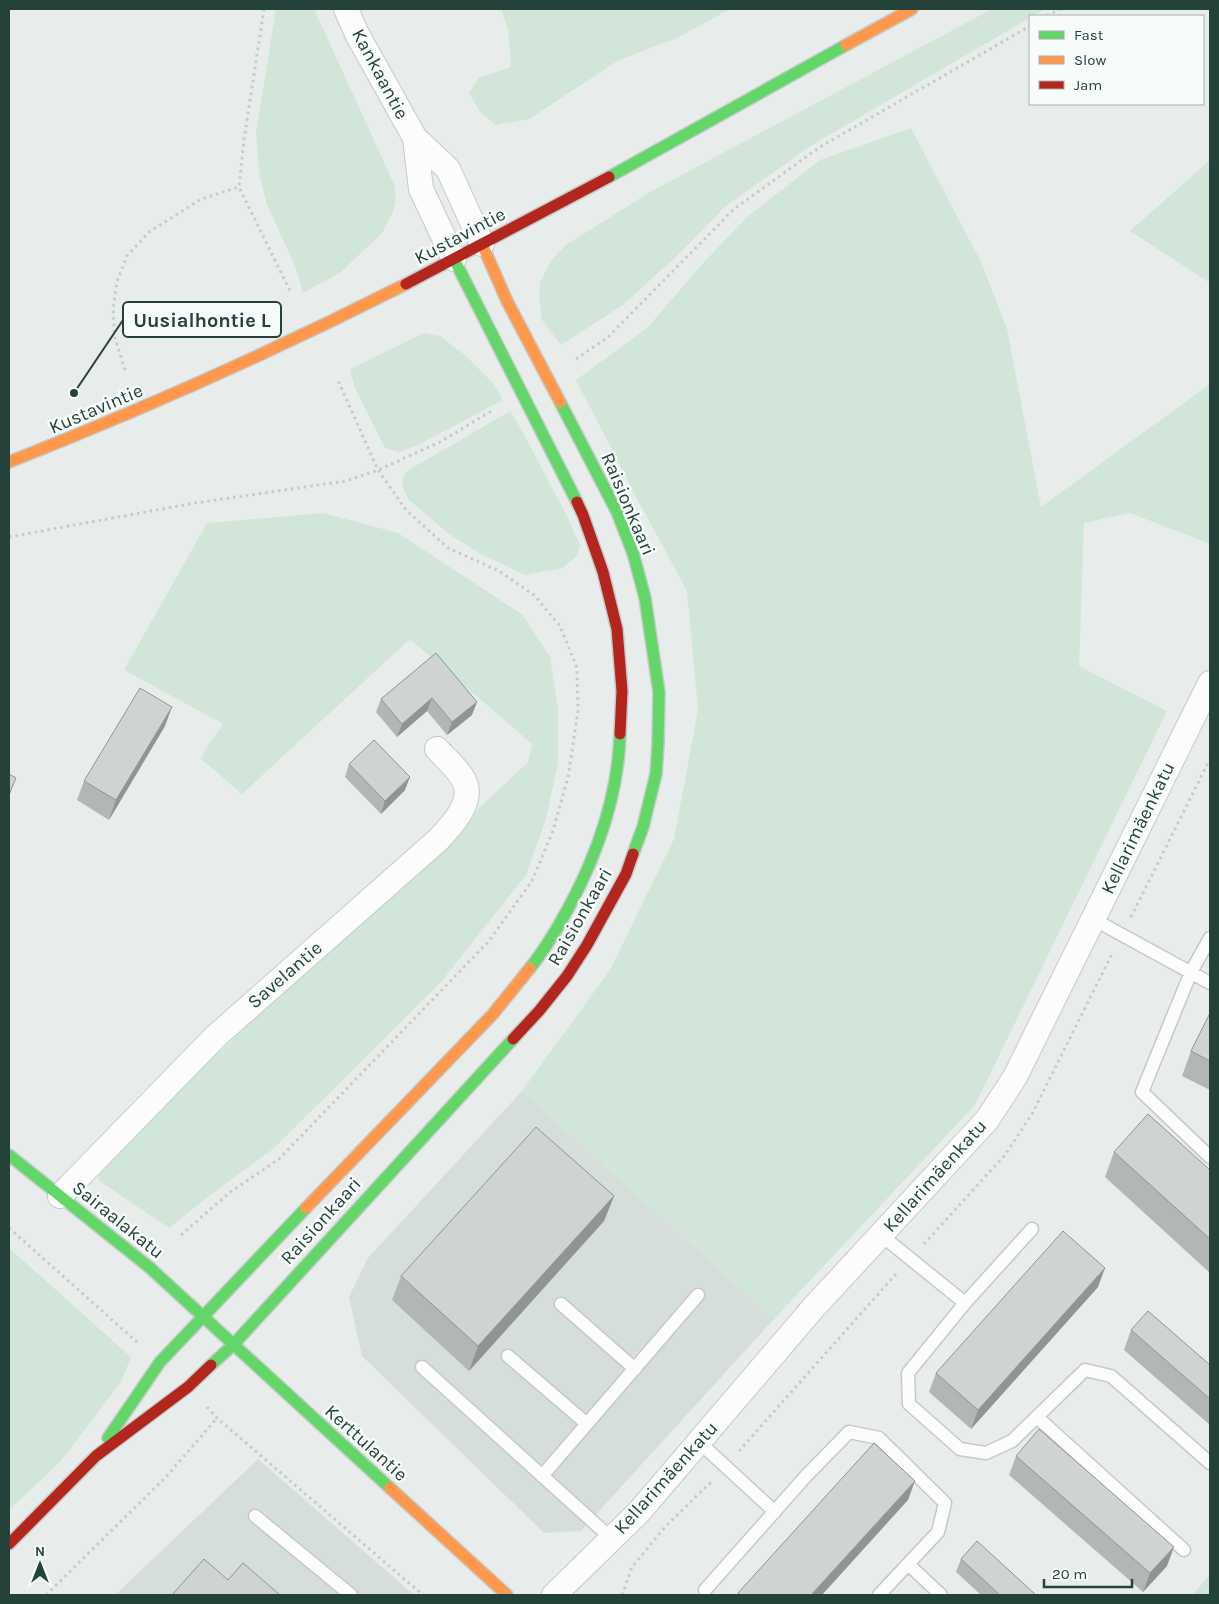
<svg xmlns="http://www.w3.org/2000/svg" width="1219" height="1604" viewBox="0 0 1219 1604" font-family="Karla,sans-serif">
<style>
.built{fill:#d6dedb}
.green{fill:#d1e6d8}
.lines{fill:none;stroke-linecap:round;stroke-linejoin:round}
.lane-casing{stroke:#c5cac8;stroke-width:15}
.street-casing{stroke:#c5cac8;stroke-width:26}
.fast-casing{stroke:#c3cbc8;stroke-width:14}
.slow-casing{stroke:#c3cbc8;stroke-width:14}
.jam-casing{stroke:#c3cbc8;stroke-width:14}
.path{stroke:#c3ccca;stroke-width:3;stroke-dasharray:2.5 4;stroke-linecap:butt}
.lane{stroke:#fcfcfc;stroke-width:12}
.street{stroke:#fcfcfc;stroke-width:24}
.fast{stroke:#63d668;stroke-width:11}
.slow{stroke:#ff974d;stroke-width:11}
.jam{stroke:#b3261e;stroke-width:11}
.wall{fill:#b2b6b5}
.shaded-wall{fill:#919493}
.building{fill:#cfd4d2;stroke:#919493}
.labels{text-anchor:middle;dominant-baseline:central;stroke-width:5;stroke-linejoin:round;paint-order:stroke}
.street-label{font-size:19px;fill:#24423a;stroke:#f7fbf9}
.leader{fill:none;stroke:#24423a;stroke-width:2}
.callout-dot{fill:#24423a;stroke:#f7fbf9;stroke-width:2}
.callout{fill:#f7fbf9;stroke:#24423a;stroke-width:2}
.callout-label{font-size:20px;text-anchor:middle;font-weight:bold;fill:#24423a}
</style>
<rect width="100%" height="100%" fill="#e8edeb"/>
<!-- built -->
<path class="built" d="M522,1091L774,1319L581,1531L544,1533L362,1356L349,1297L368,1258Z
M258,1459L414,1595H115Z"/>
<!-- green -->
<path class="green" d="M276,9H314L394,184L396,198L393,212L382,233L341,272L303,293L296,268L267,205L259,172L256,132Z
M501,9H730L677,38L619,60L529,119L495,125L480,112L469,93L479,78L511,67L508,30Z
M992,9H1045L812,145L726,206L680,253L623,305L561,345L542,320L539,299L540,283L550,262L566,245L650,192Z
M911,128L982,264L1007,329L1041,507L1210,384V544L1130,513L1084,523L1079,666L1167,711L975,1105L774,1319L522,1091L610,970L674,839L698,710L687,591L641,506L576,380L648,327L703,263L747,217L820,160Z
M1210,160V283L1130,231Z
M424,333L440,336L465,355L493,383L503,400L418,445L399,452L385,448L354,386L350,369Z
M510,411L520,427L566,514L580,545L577,556L563,568L525,575L481,554L449,534L408,499L403,487L402,480L407,471Z
M323,513L398,533L523,615L550,657L558,708V763L546,819L526,875L441,982L272,1150L217,1190L169,1228L98,1180L102,1162L528,762L532,744L410,639L242,794L200,758L223,724L124,670L207,523Z
M9,1248L131,1357L121,1382L61,1461L9,1510Z
M1210,1575V1595H1192Z"/>
<g class="lines">
<!-- lane casing -->
<g class="lane-casing">
<path id="lane" d="M1093,919L1210,983
M1210,938L1191,972L1142,1092L1210,1157
M881,1235L965,1303L1032,1229
M965,1303L908,1373L909,1404L960,1449L986,1453L1012,1441L1085,1370L1111,1376L1210,1463
M561,1304L635,1369
M508,1356L587,1424
M422,1367L612,1539
M1037,1417L1184,1550
M699,1442L775,1512
M542,1476L698,1295
M255,1516L351,1595
M908,1564L941,1595
M705,1590L806,1476L849,1432L879,1438L945,1503L938,1532L879,1595"/>
</g>
<!-- street casing -->
<g class="street-casing">
<path id="street" d="M346,9L357,34L415,138L448,169L482,244
M415,138L421,189L454,259
M60,1196L215,1037L438,840C450,827 471,806 466,786C463,773 446,759 437,749
M554,1595L639,1512L814,1307L987,1120L1015,1077L1210,683"/>
</g>
<!-- fast casing -->
<g class="fast-casing">
<path id="fast" d="M609,177L846,45
M454,259L577,502
M560,402L617,512L633,553L645,598L659,692L658,744L656,774L643,827L633,854
M530,968C540,956 548,943 556,930C591,871 618,804 620,734
M9,1155L149,1267L390,1488
M211,1365L233,1345L513,1039
M108,1438L160,1362L306,1208"/>
</g>
<!-- slow casing -->
<g class="slow-casing">
<path id="slow" d="M846,45L912,9
M482,244L507,301L560,402
M9,462C144,409 276,350 406,284
M306,1208L493,1014L530,968
M390,1488L507,1595"/>
</g>
<!-- jam casing -->
<g class="jam-casing">
<path id="jam" d="M406,284L609,177
M577,502L583,515L603,572L617,629L622,691L620,734
M513,1039L539,1011L567,976L587,945L626,874L633,854
M9,1544L96,1456L188,1387L211,1365"/>
</g>
<!-- path -->
<path class="path" d="M264,9L244,140L239,187L291,293
M1047,16L1060,9
M576,359L608,337L734,209L820,147L1030,26
M125,370L115,338L113,310L117,281L127,256L149,232L201,199L239,187
M9,537L195,503L346,481L378,470L440,442L493,410
M1131,917L1210,759
M9,1228L138,1343
M181,1235L229,1193L279,1159L488,942L532,881L553,831L568,777L578,711L577,668L560,626L534,595L499,571L448,548L406,510L378,470L337,378
M924,1244L1005,1155L1032,1114L1112,954
M207,1407L217,1418L423,1595
M739,1451L896,1274
M46,1595L166,1477L217,1418
M622,1595L632,1567L665,1527L711,1482"/>
<!-- lane -->
<use href="#lane" class="lane"/>
<!-- street -->
<use href="#street" class="street"/>
<!-- fast -->
<use href="#fast" class="fast"/>
<!-- slow -->
<use href="#slow" class="slow"/>
<!-- jam -->
<use href="#jam" class="jam"/>
</g>
<!-- wall -->
<path class="wall" d="M436,653L472,715L447,735L427,711L397,737L376,712L381,699Z
M165,726L109,820L77,800L84,781Z
M349,764L405,790L381,814L345,777Z
M1210,1013V1090L1182,1076L1191,1051Z
M1114,1152L1210,1170V1273L1105,1177Z
M614,1196L604,1221L469,1371L392,1300L401,1276Z
M1098,1287L971,1429L929,1392L936,1373Z
M1131,1330L1210,1365V1425L1124,1350Z
M1016,1456L1167,1566L1143,1592L1009,1475Z
M961,1559L1036,1595H981L956,1572Z"/>
<!-- shaded-wall -->
<path class="shaded-wall" d="M432,698L427,711L397,737L402,724Z
M477,702L472,715L447,735L452,722Z
M172,707L165,726L109,820L116,800Z
M410,777L405,790L381,814L385,801Z
M16,778L11,791L9,797V794Z
M614,1196L604,1221L469,1371L478,1346Z
M1105,1268L1098,1287L971,1429L978,1410Z
M915,1481L908,1500L822,1595H811Z
M1174,1547L1167,1566L1143,1592L1150,1573Z"/>
<!-- building -->
<path class="building" d="M436,653L477,702L452,722L432,698L402,724L381,699Z
M140,688L172,707L116,800L84,781Z
M374,740L410,777L385,801L349,764Z
M9,774L16,778L9,794Z
M1210,1013V1061L1191,1051Z
M1148,1114L1210,1170V1239L1114,1152Z
M536,1127L614,1196L478,1346L401,1276Z
M1063,1231L1105,1268L978,1410L936,1373Z
M1148,1311L1210,1365V1399L1131,1330Z
M1039,1429L1174,1547L1150,1573L1016,1456Z
M874,1443L915,1481L811,1595H741L738,1593Z
M977,1541L1036,1595H1000L961,1559Z
M204,1559L228,1580L243,1563L280,1595H172Z"/>
<g class="labels">
<!-- street labels -->
<g class="street-label">
<text transform="translate(380 74) rotate(62)">Kankaantie</text>
<text transform="translate(460 236) rotate(-28)">Kustavintie</text>
<text transform="translate(96 409) rotate(-23)">Kustavintie</text>
<text transform="translate(628 504) rotate(67)">Raisionkaari</text>
<text transform="translate(1138 828) rotate(-64)">Kellarimäenkatu</text>
<text transform="translate(580 917) rotate(-60)">Raisionkaari</text>
<text transform="translate(285 975) rotate(-41)">Savelantie</text>
<text transform="translate(935 1176) rotate(-48)">Kellarimäenkatu</text>
<text transform="translate(118 1220) rotate(39)">Sairaalakatu</text>
<text transform="translate(321 1221) rotate(-48)">Raisionkaari</text>
<text transform="translate(366 1443) rotate(42)">Kerttulantie</text>
<text transform="translate(666 1478) rotate(-48)">Kellarimäenkatu</text>
</g>
</g>
<!-- callouts -->
<path class="leader" d="M74 393L123 320"/>
<circle class="callout-dot" cx="74" cy="393" r="5"/>
<rect class="callout" x="123" y="302" width="158" height="35" rx="5"/>
<g class="callout-label">
<text x="202" y="327">Uusialhontie L</text>
</g>
<!-- border -->
<rect width="1219" height="1604" fill="none" stroke="#24423a" stroke-width="20"/>
<!-- legend -->
<rect x="1029" y="15" width="175" height="90" fill="#f7fbf9" stroke="#a3b1ad"/>
<rect x="1039" y="31" width="25" height="8" fill="#63d668" stroke="#a3b1ad"/>
<text x="1074" y="40" font-size="15" fill="#24423a">Fast</text>
<rect x="1039" y="56" width="25" height="8" fill="#ff974d" stroke="#a3b1ad"/>
<text x="1074" y="65" font-size="15" fill="#24423a">Slow</text>
<rect x="1039" y="81" width="25" height="8" fill="#b3261e" stroke="#a3b1ad"/>
<text x="1074" y="90" font-size="15" fill="#24423a">Jam</text>
<!-- north arrow -->
<g transform="translate(40 1564)" stroke="#f7fbf9" stroke-width="4" paint-order="stroke">
<path d="M0-4L9 19L0 12L-9 19Z" fill="#24423a"/>
<text y="-8" font-size="14" font-weight="bold" text-anchor="middle" fill="#24423a">N</text>
</g>
<!-- scale -->
<path d="M1044 1579v8h88v-8" fill="none" stroke="#24423a" stroke-width="2.5"/>
<text x="1052" y="1579" font-size="15" fill="#24423a" stroke="#f7fbf9" stroke-width="4" paint-order="stroke">20 m</text>
</svg>
